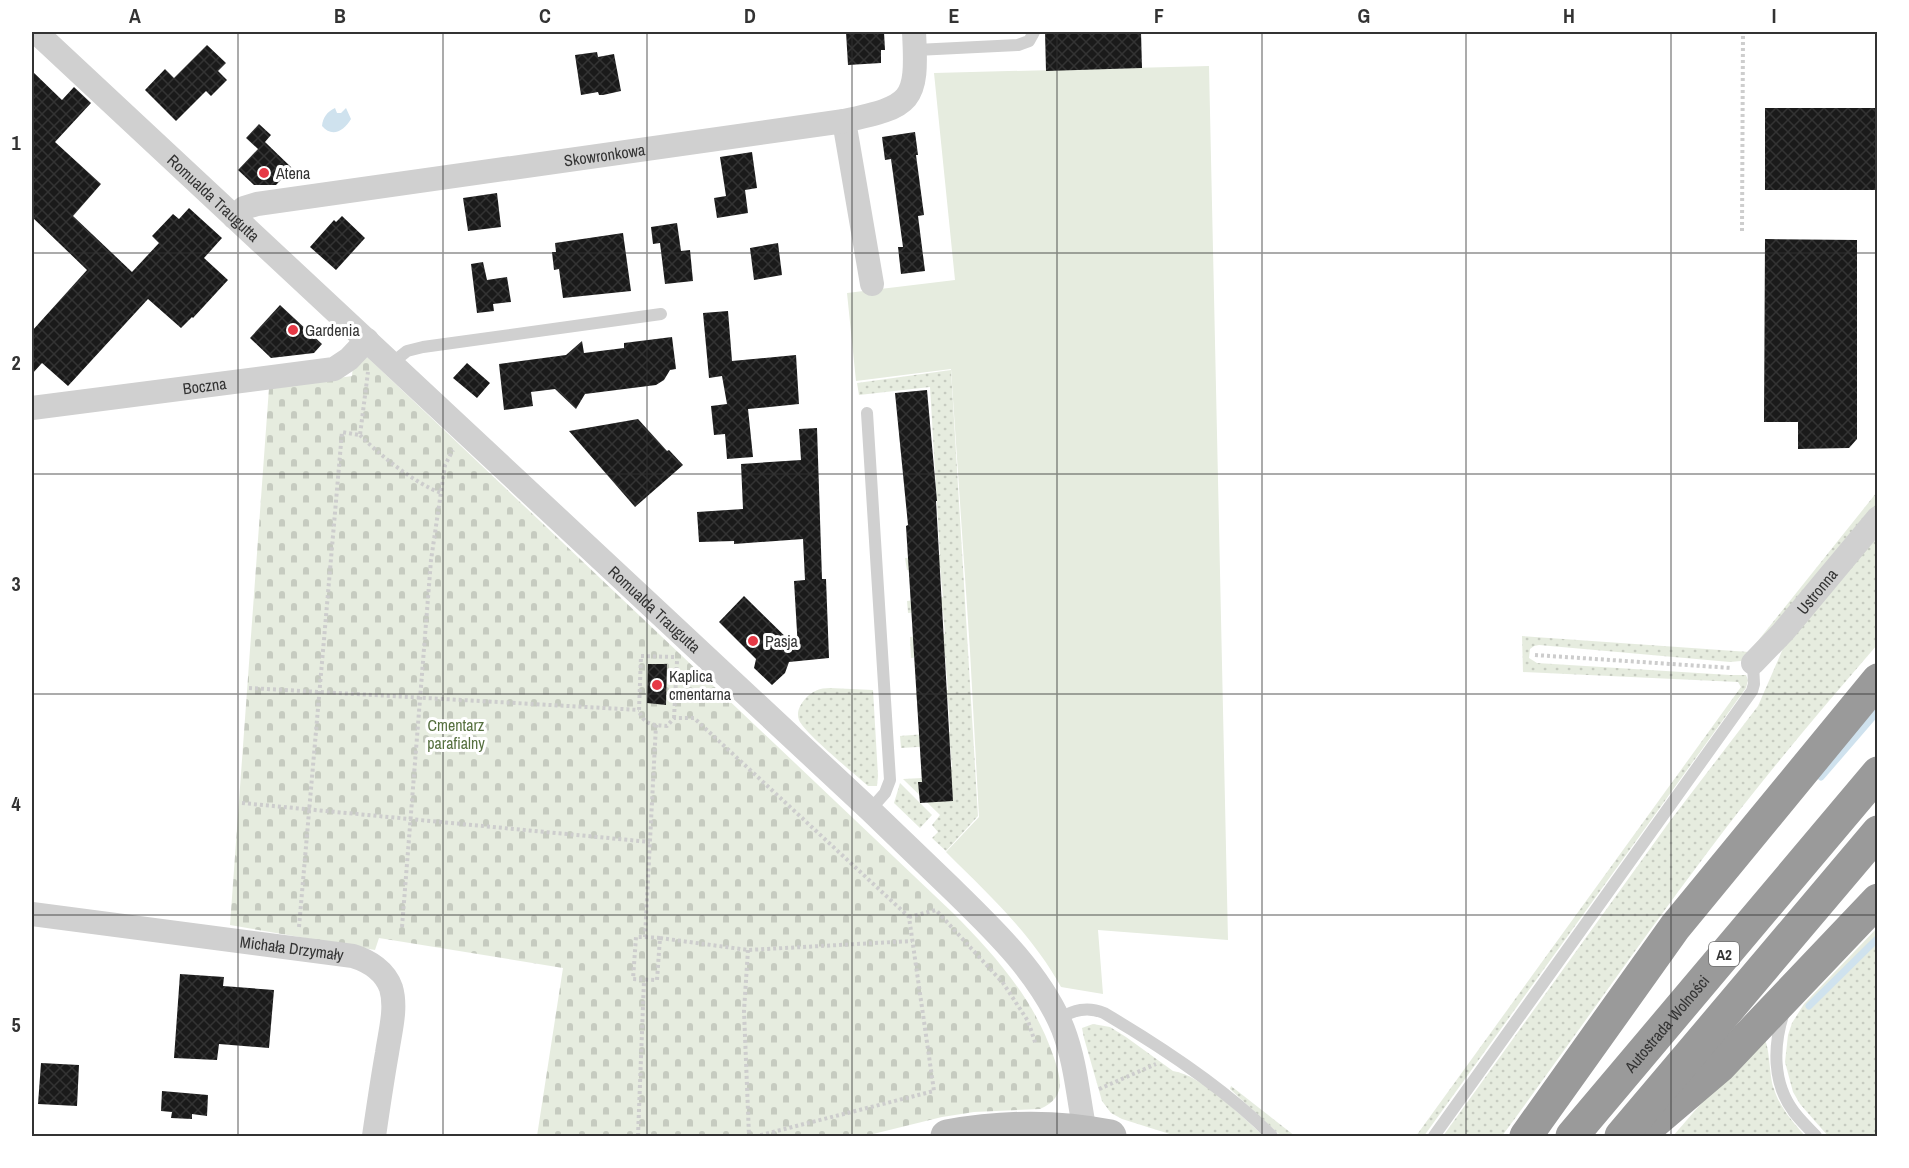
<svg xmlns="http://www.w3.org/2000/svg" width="1909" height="1168" viewBox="0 0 1909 1168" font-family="'Archivo Narrow',sans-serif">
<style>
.grass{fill:url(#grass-dots)}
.cemetery{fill:url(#cemetery-stones)}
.garden{fill:#e6ecdf}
.water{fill:#cfe2ee}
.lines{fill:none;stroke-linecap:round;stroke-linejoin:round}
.stream{stroke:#cfe2ee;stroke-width:7}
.building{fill:url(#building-cross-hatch)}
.path{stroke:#cdcdcd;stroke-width:4;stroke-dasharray:3 3;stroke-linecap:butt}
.lane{stroke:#d0d0d0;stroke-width:12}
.street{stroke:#d0d0d0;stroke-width:24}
.secondary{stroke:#bdbdbd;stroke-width:33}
.highway{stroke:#9a9a9a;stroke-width:33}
.grid{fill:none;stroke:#333;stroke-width:1.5;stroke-opacity:0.55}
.poi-dot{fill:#e63946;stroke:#fff;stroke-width:2}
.labels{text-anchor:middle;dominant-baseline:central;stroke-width:6;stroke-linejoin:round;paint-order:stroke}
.shield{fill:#fff;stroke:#707070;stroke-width:1.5}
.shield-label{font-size:15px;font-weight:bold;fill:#333}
.street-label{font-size:16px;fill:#333;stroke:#fff}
.poi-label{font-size:16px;fill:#333;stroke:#fff;text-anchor:start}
.park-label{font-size:16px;fill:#56703f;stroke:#fff}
.neatline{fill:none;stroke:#333;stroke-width:2}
.grid-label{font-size:20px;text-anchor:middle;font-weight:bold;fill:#333}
</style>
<defs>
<pattern id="grass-dots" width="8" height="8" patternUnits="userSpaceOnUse" patternTransform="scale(1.5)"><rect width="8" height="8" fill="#e6ecdf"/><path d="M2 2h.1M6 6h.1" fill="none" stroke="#c6cbc0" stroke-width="1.8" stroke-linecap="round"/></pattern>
<pattern id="cemetery-stones" width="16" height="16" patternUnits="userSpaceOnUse" patternTransform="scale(1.5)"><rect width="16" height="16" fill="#e6ecdf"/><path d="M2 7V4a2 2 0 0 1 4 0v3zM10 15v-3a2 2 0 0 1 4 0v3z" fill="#c6cbc0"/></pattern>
<pattern id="building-cross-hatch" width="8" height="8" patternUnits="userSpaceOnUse" patternTransform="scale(1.5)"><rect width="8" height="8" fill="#1a1a1a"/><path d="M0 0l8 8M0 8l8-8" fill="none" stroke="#333"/></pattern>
</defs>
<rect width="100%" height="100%" fill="#fff"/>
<!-- grass -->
<path class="grass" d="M951,370L978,816L946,851L932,838L938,832L932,825L940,815L903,779L922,778L921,770L952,767L950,745L901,748L900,736L950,732L948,699L917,701L916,692L948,690L945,655L911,658L910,637L945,634L943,611L908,613L907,601L943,597L940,567L907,570L905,558L940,555L930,387L859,395L857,383Z
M1877,492V505L1759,649L1741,661L1730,662L1539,645L1534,646L1530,649L1529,658L1537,663L1730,675H1746L1748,680L1746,688L1424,1136H1416L1741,687L1738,682L1523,672L1522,636L1749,652Z
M1877,530V645C1820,711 1763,778 1710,849C1639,943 1572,1041 1502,1136H1443L1670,821L1758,706L1785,644Z
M830,688L873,690L878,776L877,786H868C855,774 804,733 799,720C796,712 800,705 805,699C812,691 820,688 830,688Z
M900,783L932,815L920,828L894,803Z
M1877,928V1136H1828L1800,1104L1793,1092L1785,1062L1788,1035L1792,1023L1804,1004Z
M1093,1024L1110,1027L1126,1037L1173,1071C1202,1075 1242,1117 1264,1136H1176L1122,1119L1111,1113L1102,1101L1084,1038L1082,1028Z
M1764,1039C1770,1045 1769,1077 1774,1089C1780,1108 1793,1122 1805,1136H1673L1711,1092Z
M1231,1086L1295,1136H1281L1230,1089Z"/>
<!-- cemetery -->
<path class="cemetery" d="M364,354L953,913C994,954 1034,999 1053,1055C1061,1078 1067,1097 1040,1109L974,1112L942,1117L865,1136H537L563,968L379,938L375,950L230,925L269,388L352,376L353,365Z"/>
<!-- garden -->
<path class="garden" d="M1209,66L1228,940L1098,930L1103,994L1061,987C1032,934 988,894 946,852L979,817L970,651L951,369L856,381L847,293L955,280L934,73Z"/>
<!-- water -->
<path class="water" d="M335,108L337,113H341L346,108L351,119C344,131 332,138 322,126C323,117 327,112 335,108Z"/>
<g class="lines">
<!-- stream -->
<path class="stream" d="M1821,777L1878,711
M1809,1006L1878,938"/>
</g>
<!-- building -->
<path class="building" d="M846,32H884L885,50H881V63L848,65Z
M1045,32H1141L1142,68L1046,71Z
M207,45L226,63L218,71L227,80L211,96L206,91L176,121L145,90L165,69L174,78Z
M597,52L598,57L614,54L621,91L603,95H599L598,92L581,95L575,55Z
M32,71L62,100L74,87L91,103L55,142L101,184L73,216L132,272L159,243L152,236L173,214L179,219L189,208L222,238L204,258L228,280L193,318L192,317L181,328L148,299L68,386L42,363L32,374V331L87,270L32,217Z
M1765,108H1878V190H1765Z
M259,124L271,135L265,142L292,168L276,185H254L238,170L258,149L246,138Z
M915,132L918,155H916L924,215L918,216L925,271L901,274L898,247H903L891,159L885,160L882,137Z
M752,152L757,188L745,190L748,213L717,218L714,198L726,196L720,157Z
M497,193L501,227L468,231L463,198Z
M342,216L365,238L336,270L310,247L334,220L336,222Z
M677,223L681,251L690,250L693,281L665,284L660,243L653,244L651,227Z
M623,233L631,291L563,298L559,269L554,270L552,252H556L555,243Z
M1765,239L1857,240V439L1849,448L1798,449V422H1764Z
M778,243L782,275L754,280L750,248Z
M483,262L487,280L507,277L511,302L493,304L494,311L477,313L471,264Z
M280,305L322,344L314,353L271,358L250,338Z
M728,311L732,361L796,355L799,404L748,409L753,457L727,459L725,434L714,435L711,406L727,404L722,376L709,378L703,313Z
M672,337L676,369L670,370L664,380L656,385L585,394L576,409L555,389L531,392L533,406L504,410L499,364L566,355L582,341L584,353L624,348V343Z
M467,363L490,383L477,398L453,378Z
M927,390L937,501H936L953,801L920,803L918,782H922L906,526L908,525L895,393Z
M638,419L667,451L669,450L683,465L635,507L569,431Z
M817,428L822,579H826L829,658L789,662L785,673L772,685L754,668L756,659L719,622L744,596L798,649L794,581L805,580L803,539L734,544V541L699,542L697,512L743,509L741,464L801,460L799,429Z
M648,664H667L666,705L647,703Z
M180,974L224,977L223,986L274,990L269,1048L219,1044L217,1060L174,1058Z
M41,1063L79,1065L77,1106L38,1104Z
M162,1091L208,1095L207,1116L192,1114V1119L171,1118L172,1112L161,1111Z"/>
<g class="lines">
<!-- path -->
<path class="path" d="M1742,231L1743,32
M360,435C378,454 416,484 441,493
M1535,655L1732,668
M674,657L641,656L639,710C643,725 653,725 667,726L674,718H694L909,917L934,1091L757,1136
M249,688L639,710
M674,718L677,661
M242,803L650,842
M909,917L936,910L1003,983L1028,1021L1036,1045
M299,927L342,432L360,435L368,372
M402,927L431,560L445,465L453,450
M645,937L660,938L657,980L633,979L636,937H645L656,725
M660,938L748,950L912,941
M748,950L744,1011L749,1136
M1099,1089L1156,1064
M638,1136L644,980"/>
<!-- lane -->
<path class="lane" d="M916,50L1018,45L1029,41L1034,32
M392,363L407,351L423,347L661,314
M867,413L890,780L885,793L870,810
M1784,1012C1773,1045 1772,1083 1794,1112C1800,1120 1808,1128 1816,1136
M1058,1019C1074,1010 1087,1006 1104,1013C1160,1046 1227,1090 1272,1136
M1434,1136L1752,691L1754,684L1753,663"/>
<!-- street -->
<g class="street">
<path id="s1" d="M36,32L870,810C896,835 923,861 949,886C992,928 1040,973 1063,1029C1076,1063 1078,1097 1085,1132"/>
<path d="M844,121L872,284"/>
<path id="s2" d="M234,217L244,208L257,204L844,121C912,106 918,103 914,32"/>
<path id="s3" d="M32,408L334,369L349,359L367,340"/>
<path id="s4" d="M1753,663L1783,632L1878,518"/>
<path id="s5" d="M32,914L353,956C369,961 385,971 391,988C397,1008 390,1032 387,1053C382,1081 378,1109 374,1136"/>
</g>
<!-- secondary -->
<path class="secondary" d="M947,1136C1002,1126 1056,1125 1110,1136"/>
<!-- highway -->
<g class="highway">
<path d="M1652,1124L1719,1067L1878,900"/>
<path d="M1526,1136L1675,927L1878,680"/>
<path id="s6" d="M1572,1136L1878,773"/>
<path d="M1621,1136L1878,832"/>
</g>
</g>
<!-- grid -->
<path class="grid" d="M238,32V1136M443,32V1136M647,32V1136M852,32V1136M1057,32V1136M1262,32V1136M1466,32V1136M1671,32V1136M32,253H1878M32,474H1878M32,694H1878M32,915H1878"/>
<!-- markers -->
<g class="poi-dot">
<circle cx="264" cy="173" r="6"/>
<circle cx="293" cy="330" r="6"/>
<circle cx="753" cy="641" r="6"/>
<circle cx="657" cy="685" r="6"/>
</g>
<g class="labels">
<!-- shield labels -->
<rect class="shield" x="1709" y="942" width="30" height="24" rx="4.5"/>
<g class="shield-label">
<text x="1724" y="954">A2</text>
</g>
<!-- street labels -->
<g class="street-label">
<text stroke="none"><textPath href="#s2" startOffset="378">Skowronkowa</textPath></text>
<text stroke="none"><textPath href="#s1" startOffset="243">Romualda Traugutta</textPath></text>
<text stroke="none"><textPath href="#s3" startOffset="174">Boczna</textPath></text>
<text stroke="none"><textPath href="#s4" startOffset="96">Ustronna</textPath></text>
<text stroke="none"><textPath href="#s1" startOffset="846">Romualda Traugutta</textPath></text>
<text stroke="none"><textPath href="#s5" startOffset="262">Michała Drzymały</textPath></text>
<text stroke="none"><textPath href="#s6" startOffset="147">Autostrada Wolności</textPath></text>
</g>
<!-- poi labels -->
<g class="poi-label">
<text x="276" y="173">Atena</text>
<text x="305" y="330">Gardenia</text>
<text x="765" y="641">Pasja</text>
<text x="669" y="676">Kaplica<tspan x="669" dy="18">cmentarna</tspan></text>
</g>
<!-- park labels -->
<g class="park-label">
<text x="456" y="725">Cmentarz<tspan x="456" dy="18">parafialny</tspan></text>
</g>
</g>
<!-- border -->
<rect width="1909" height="1168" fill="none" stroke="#ffffff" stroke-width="66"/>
<rect x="33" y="33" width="1843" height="1102" class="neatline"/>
<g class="grid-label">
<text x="135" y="23">A</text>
<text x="340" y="23">B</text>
<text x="545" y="23">C</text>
<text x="750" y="23">D</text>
<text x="954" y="23">E</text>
<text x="1159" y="23">F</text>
<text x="1364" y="23">G</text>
<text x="1569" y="23">H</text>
<text x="1774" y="23">I</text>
<text x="16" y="150">1</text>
<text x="16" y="370">2</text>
<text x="16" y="591">3</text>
<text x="16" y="811">4</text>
<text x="16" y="1032">5</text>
</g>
</svg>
